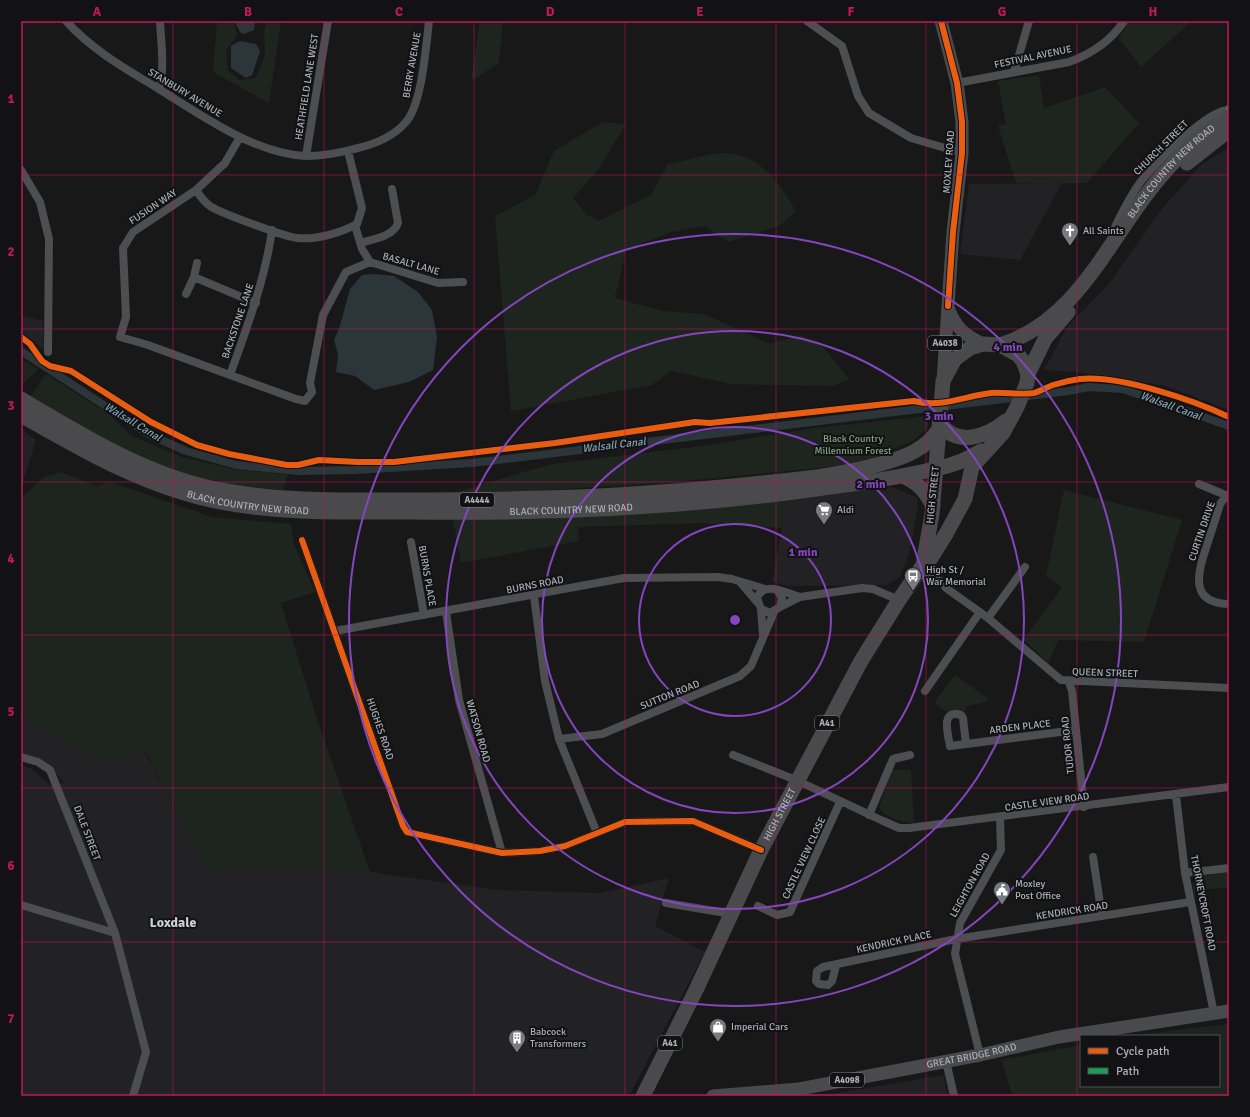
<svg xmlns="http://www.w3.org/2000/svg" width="1250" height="1117" viewBox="0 0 1250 1117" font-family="Signika,sans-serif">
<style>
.built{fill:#222224}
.green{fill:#1e251e}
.water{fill:#2b353a}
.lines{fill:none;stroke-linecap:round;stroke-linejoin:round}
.canal{stroke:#2b353a;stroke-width:8}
.street{stroke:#4c4e51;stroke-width:8}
.primary{stroke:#494a4d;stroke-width:13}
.highway{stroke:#4a4a4d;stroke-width:15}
.quiet{stroke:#1a9f57;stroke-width:5;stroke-dasharray:10 5;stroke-linecap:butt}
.cycleway-casing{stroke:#121214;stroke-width:8}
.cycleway{stroke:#e95d12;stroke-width:6}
.grid{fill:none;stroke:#c2185b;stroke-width:1;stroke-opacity:0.55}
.ring{fill:none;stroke:#8446be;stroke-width:2}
.labels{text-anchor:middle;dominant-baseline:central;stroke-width:4;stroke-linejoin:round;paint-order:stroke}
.shield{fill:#121214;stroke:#7c8187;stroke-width:1}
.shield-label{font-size:9px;font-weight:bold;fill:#aab0b8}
.street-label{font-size:10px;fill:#aab0b8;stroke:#121214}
.poi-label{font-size:10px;fill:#aab0b8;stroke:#121214;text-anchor:start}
.park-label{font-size:10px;fill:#83a381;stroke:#121214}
.water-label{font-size:11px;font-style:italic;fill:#82a1b2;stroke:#121214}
.district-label{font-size:14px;font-weight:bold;fill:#cbced5;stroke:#121214}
.centre{fill:#8446be;stroke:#121214;stroke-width:2}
.ring-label{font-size:12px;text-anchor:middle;font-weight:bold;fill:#8446be;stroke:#121214;stroke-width:4;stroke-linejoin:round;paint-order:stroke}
.neatline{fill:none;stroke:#c2185b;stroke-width:1.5}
.grid-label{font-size:13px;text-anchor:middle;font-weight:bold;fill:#c2185b}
</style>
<rect width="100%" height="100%" fill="#181818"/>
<!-- built -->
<path class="built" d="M1229,147V410L1166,386L1075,372L1044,370L1067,327L1109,284L1160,211L1201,165Z
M1062,183L1020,260L960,254L969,184Z
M21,316L43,321L44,349L21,334Z
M21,429L36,440L21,489Z
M891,487L917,497L918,507L909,555L900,577L887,585L790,586L772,582L787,499Z
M21,715L62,739L78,751L115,761L144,751L207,869L318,868L370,872L499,890L600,893L669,878L655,926L705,952L629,1096H21V765L32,769L49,785L64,783L46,762L21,754Z
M943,1075L948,1096H821Z"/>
<!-- green -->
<path class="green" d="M217,21H234L237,36L226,50L228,70L240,80L256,78L265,55L264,31L267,21H281L269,103L213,72Z
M480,21H503L499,63L471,81Z
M1128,21H1192L1141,67L1119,39Z
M1039,75L1044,108L1105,87L1139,123L1087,183H1016L998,126L1006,124L998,81Z
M603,122L626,124L598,170L573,198L587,215L599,221L651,195L668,164C685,161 705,154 723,153C760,153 779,183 796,211L779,226L728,242L705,226L671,232L626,250L615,298L663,311L704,314L770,344L799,335L818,341L849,379L833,386L732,384L671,371L652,385L511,411L495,216L535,195L554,151Z
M21,359L38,369L21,386Z
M46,374L107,413L132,436L182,457L236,470L288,474L283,490L219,484L151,463L85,431L31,396Z
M928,416V427L914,440L860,464L675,482L498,493L456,492L552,464L694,447L815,428Z
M61,472L97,486L110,482L212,517L291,524L294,545L315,592L281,603L316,716L370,872L318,868L206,869L145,751L115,761L78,751L62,739L21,715V499L44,477Z
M1064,490L1182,520L1144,642L1058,640L1048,663L1024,640L1062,587L1046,576Z
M787,499L782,528L700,523L578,527L579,541L461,563L453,520Z
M955,675L989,699L985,702L966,706V711L947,712L936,704V700Z
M892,770H911L914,823C902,822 887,819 879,808Z
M1229,872V887L1193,891V883L1199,876Z
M1229,1024V1096H1013L1001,1060L1081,1045V1086H1219V1036H1126Z"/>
<!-- water -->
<path class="water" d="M234,21H255L254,30L244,34L240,32Z
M240,41L256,44L260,51L252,75L246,78L231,68V46Z
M373,274L394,276L418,292L432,310L437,337L433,370L409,382L374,390L355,376L336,372L338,355L334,340L339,329L350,289L362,275Z"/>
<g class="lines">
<!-- canal -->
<path class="canal" d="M21,351L150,435L186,451L236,465L299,471L355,470L472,463L1069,391L1088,387L1123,389L1229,426"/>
<!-- street -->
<path class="street" d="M66,21C92,50 126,69 159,89C201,115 255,154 306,156C322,156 339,153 354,149C372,145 393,137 405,123C422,106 426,46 429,21
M807,21L842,46L858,96L869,113L911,138L962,153
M1014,72L1029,21
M957,83L1069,62C1091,54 1111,41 1124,21
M159,89C165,67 161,43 160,21
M240,137L225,163L196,190L133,232L123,248L126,317L120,337L148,345L230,375C247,327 265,280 272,230
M306,156L328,21
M21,170L40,202L49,239L48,352
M196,190C200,196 204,202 210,206C220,213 286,237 297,238C317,240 340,233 357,224L362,208L348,151
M355,225L362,249L370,262L438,283L463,282
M1112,233C1121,215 1130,195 1142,180C1156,163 1208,109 1229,110
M360,243C373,239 393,237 398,223L392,189
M194,277L256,303
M186,294L194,277L197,263
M230,375L296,399L305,401L312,392L310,383L323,315L346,272L370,262
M1199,484L1228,496
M1229,496L1224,499L1220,504C1216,518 1211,532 1207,545C1198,572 1188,603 1229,604
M302,540L403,826L407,832L502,853L540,851L565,846L625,822L693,821L761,850
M411,542L424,615
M920,570L942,582L946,588L988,618L1061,680L1229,688
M740,582L757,602
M777,590L782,598L780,607L770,613L761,609L757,598C764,580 786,593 800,597
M534,596L545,681L559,739L597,833
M780,607L800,597L862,588L873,589L899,600
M761,609L763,635
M446,612L459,700L502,853
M988,618L1025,567
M335,631L624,578L718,577L732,579L765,589
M1069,682L1072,691L1084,807
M925,691L980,612
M559,739L602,734L740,676L751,666L774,612
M966,744L963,718L961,715C940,709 948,734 950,746L966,744L1076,730
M733,755L796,780L883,821L899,828H909L1229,787
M21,757L38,762L50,770L115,933L146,1052L133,1096
M1176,795L1185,873L1214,1013
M869,815L893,759L910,755
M1093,857L1102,916
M1185,873L1229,868
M666,903L732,914
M21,905L115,933
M758,906L777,915L790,912L840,802
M836,966L832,981L828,985L819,984L816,981L817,971L823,967L956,939L1190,902
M980,1055L955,954L960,923L1001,850L1000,818
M946,1061L954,1096"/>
<!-- primary -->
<g class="primary">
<path d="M941,21L957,83L962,122V153L953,232L943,381"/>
<path d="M948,308C956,328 964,335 983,344"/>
<path id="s1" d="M713,1096L799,1089L980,1055L1059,1037L1229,1011"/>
</g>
<!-- highway -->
<g class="highway">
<path d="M1187,163L1229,130"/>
<path id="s2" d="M1000,345C1081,320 1111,232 1163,174C1182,152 1205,133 1229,116"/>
<path d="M1028,374L1045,339L1068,312"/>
<path d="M21,399C85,437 151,478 226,491C283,501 340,500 398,500C465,500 532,499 599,496C654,493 708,489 762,483C802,479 842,475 880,464C903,458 928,449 940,427"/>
<path id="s3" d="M21,415C84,451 147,488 220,502C281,514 345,512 408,512C546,514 686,508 823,488C856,484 889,479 921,472C934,469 947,467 959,462C967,459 974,455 981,451"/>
<path d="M940,423C957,448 987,436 1006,421"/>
<path d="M902,476C918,482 925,491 933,506"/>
<path id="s4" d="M643,1096L696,990L761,850L861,661L899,600L923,565L931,558L946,534L965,499L972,467L1003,433L1017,407L1027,383L1028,374L1023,361L1018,355L1000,345L983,344L970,348L955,359L943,381L932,514L923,565"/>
</g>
<!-- quiet -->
<path class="quiet" d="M1228,110L1229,106"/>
<!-- cycleway casing -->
<g class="cycleway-casing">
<path id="cycleway" d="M941,21L957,83L962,122V153L953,232L948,306
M21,337L30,344L42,361L50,366L71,371L151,422L197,445L229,454L287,465H298L319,460L358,462H394L555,443L695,422L710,423L914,401C941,408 965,396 991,393C1005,392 1020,395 1034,393C1041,391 1047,387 1053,385C1062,382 1072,380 1080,379C1120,375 1193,400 1229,417
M302,540L403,826L407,832L502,853L540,851L565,846L625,822L693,821L761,850"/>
</g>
<!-- cycleway -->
<use href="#cycleway" class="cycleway"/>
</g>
<!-- grid -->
<path class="grid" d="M173,21V1096M324,21V1096M474,21V1096M625,21V1096M776,21V1096M926,21V1096M1077,21V1096M21,175H1229M21,329H1229M21,482H1229M21,635H1229M21,788H1229M21,942H1229"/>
<!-- distance rings -->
<g class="ring">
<circle cx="735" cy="620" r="96"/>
<circle cx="735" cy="620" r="193"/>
<circle cx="735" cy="620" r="289"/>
<circle cx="735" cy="620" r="386"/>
</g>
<!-- icons -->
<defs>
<g id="church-pin" transform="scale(0.9)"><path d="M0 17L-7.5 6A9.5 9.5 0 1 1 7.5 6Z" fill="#777b80" stroke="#121214"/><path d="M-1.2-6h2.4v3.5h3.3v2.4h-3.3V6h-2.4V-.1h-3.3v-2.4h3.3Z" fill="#fff"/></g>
<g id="supermarket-pin" transform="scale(0.9)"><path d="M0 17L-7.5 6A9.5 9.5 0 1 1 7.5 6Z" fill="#777b80" stroke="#121214"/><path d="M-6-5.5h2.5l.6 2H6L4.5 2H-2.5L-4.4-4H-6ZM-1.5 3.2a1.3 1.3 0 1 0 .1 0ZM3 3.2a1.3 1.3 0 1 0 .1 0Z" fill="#fff"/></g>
<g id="bus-pin" transform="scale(0.9)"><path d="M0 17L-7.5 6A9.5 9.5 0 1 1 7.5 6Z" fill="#777b80" stroke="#121214"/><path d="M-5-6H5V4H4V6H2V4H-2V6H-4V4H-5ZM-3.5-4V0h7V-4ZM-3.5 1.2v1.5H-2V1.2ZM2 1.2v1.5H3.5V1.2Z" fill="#fff"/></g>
<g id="civic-pin" transform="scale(0.9)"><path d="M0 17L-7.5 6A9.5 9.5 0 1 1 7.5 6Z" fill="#777b80" stroke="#121214"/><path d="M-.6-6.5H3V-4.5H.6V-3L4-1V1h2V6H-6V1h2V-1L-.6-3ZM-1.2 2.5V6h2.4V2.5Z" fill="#fff"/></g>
<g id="shop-pin" transform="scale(0.9)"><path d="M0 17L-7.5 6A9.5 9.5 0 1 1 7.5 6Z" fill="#777b80" stroke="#121214"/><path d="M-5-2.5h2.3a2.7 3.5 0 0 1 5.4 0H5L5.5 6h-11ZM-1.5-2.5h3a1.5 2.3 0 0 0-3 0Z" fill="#fff"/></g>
<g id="building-pin" transform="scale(0.9)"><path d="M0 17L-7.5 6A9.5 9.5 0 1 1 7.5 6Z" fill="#777b80" stroke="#121214"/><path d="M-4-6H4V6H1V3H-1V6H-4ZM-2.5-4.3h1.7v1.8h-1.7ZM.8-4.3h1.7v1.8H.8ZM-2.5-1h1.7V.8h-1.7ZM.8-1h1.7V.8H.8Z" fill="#fff"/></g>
</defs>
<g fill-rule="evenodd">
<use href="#church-pin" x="1070" y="231"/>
<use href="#supermarket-pin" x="824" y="510"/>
<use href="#bus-pin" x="913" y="576"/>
<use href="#civic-pin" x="1002" y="890"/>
<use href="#shop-pin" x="718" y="1027"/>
<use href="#building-pin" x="517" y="1038"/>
</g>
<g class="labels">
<!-- shield labels -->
<g class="shield">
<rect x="928" y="336" width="34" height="14" rx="3"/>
<rect x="460" y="493" width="34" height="14" rx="3"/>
<rect x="815" y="716" width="24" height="14" rx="3"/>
<rect x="658" y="1036" width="24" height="14" rx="3"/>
<rect x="830" y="1073" width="34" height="14" rx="3"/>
</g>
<g class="shield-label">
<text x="945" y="343">A4038</text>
<text x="477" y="500">A4444</text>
<text x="827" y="723">A41</text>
<text x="670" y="1043">A41</text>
<text x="847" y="1080">A4098</text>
</g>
<!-- street labels -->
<g class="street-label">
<text transform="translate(1033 57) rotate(-12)">FESTIVAL AVENUE</text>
<text transform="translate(412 65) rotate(-80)">BERRY AVENUE</text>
<text transform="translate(307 87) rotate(-81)">HEATHFIELD LANE WEST</text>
<text transform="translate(185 93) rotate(31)">STANBURY AVENUE</text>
<text transform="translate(1161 148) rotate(-45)">CHURCH STREET</text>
<text transform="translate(949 162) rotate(-86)">MOXLEY ROAD</text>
<text stroke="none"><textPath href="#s2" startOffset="248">BLACK COUNTRY NEW ROAD</textPath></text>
<text transform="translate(153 207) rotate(-34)">FUSION WAY</text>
<text transform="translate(411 264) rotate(16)">BASALT LANE</text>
<text transform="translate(238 321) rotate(-71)">BACKSTONE LANE</text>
<text transform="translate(933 495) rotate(-84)">HIGH STREET</text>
<text stroke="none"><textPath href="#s3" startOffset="246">BLACK COUNTRY NEW ROAD</textPath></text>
<text stroke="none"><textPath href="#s3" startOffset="570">BLACK COUNTRY NEW ROAD</textPath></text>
<text transform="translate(1202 531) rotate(-71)">CURTIN DRIVE</text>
<text transform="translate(427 576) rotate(80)">BURNS PLACE</text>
<text transform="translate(535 585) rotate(-11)">BURNS ROAD</text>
<text transform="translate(1105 673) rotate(2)">QUEEN STREET</text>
<text transform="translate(670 695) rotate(-22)">SUTTON ROAD</text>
<text transform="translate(1020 727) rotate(-7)">ARDEN PLACE</text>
<text transform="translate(380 729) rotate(71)">HUGHES ROAD</text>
<text transform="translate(478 731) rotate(74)">WATSON ROAD</text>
<text transform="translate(1068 745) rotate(-96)">TUDOR ROAD</text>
<text transform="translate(1047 802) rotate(-8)">CASTLE VIEW ROAD</text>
<text stroke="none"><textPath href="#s4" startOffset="313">HIGH STREET</textPath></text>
<text transform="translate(87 833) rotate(69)">DALE STREET</text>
<text transform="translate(804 858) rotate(-65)">CASTLE VIEW CLOSE</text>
<text transform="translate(970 885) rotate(-61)">LEIGHTON ROAD</text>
<text transform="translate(1203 903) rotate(79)">THORNEYCROFT ROAD</text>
<text transform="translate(1072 911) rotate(-9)">KENDRICK ROAD</text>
<text transform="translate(894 942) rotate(-12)">KENDRICK PLACE</text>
<text stroke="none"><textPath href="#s1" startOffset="262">GREAT BRIDGE ROAD</textPath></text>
</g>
<!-- poi labels -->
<g class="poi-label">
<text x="1083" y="231">All Saints</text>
<text x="837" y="510">Aldi</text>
<text x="926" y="570">High St /<tspan x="926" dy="12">War Memorial</tspan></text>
<text x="1015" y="884">Moxley<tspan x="1015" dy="12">Post Office</tspan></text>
<text x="731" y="1027">Imperial Cars</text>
<text x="530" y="1032">Babcock<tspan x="530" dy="12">Transformers</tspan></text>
</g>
<!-- park labels -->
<g class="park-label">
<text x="853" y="439">Black Country<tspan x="853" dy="12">Millennium Forest</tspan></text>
</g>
<!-- water labels -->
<g class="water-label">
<text transform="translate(1171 406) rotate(20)">Walsall Canal</text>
<text transform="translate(133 422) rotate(31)">Walsall Canal</text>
<text transform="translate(614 445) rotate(-7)">Walsall Canal</text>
</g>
<!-- district labels -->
<g class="district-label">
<text x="173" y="922">Loxdale</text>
</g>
</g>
<circle cx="735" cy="620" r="6" class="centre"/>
<g class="ring-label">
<text x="1008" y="351">4 min</text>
<text x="939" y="420">3 min</text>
<text x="871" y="488">2 min</text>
<text x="803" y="556">1 min</text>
</g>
<!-- border -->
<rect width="1250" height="1117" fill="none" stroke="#121214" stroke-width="44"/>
<!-- legend -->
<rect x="1080" y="1035" width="140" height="52" fill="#121214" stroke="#4f5156"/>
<rect x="1088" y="1048" width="20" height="6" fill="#e95d12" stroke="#4f5156"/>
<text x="1116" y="1055" font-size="12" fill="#aab0b8">Cycle path</text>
<rect x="1088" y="1068" width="20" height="6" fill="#1a9f57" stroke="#4f5156"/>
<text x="1116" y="1075" font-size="12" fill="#aab0b8">Path</text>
<rect x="22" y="22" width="1206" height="1073" class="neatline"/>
<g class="grid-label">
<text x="97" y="16">A</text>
<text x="248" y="16">B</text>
<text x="399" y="16">C</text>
<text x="550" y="16">D</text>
<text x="700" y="16">E</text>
<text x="851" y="16">F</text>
<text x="1002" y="16">G</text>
<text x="1153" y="16">H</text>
<text x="11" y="103">1</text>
<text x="11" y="256">2</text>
<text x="11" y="410">3</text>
<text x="11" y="563">4</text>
<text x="11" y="716">5</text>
<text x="11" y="870">6</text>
<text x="11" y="1023">7</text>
</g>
</svg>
